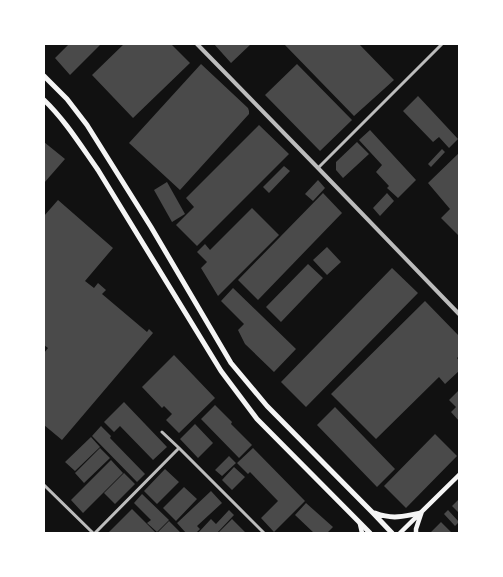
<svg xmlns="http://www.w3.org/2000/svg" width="503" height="577" viewBox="0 0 503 577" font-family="Barlow,sans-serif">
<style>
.building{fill:#4a4a4a}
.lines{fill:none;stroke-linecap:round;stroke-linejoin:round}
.minor{stroke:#bcbcbc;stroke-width:3}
.tertiary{stroke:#bcbcbc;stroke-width:4}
.secondary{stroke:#f5f5f5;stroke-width:4.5}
.primary{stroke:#f5f5f5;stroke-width:5}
</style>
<rect width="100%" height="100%" fill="#111"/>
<!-- building -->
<path class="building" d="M69,44H101L70,75L55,58Z
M124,44H171L190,63L133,118L92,75Z
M214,44H251L231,63Z
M284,44H359L394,80L354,116Z
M201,64L248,108L249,111V114L180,190L129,143Z
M297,64L352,120L320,151L265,95Z
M418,96L458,139L449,148L439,137L433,142L403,111Z
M259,125L289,154L197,246L176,225L194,207L186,198Z
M370,130L416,180L398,198L387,188L389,186L376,172L382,165L359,140Z
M44,142L65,159L44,183Z
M357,142L369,154L343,178L336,170V162Z
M442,149L445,152L431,167L428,164Z
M459,153V236L441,218L450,209L428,183Z
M284,166L290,171L269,193L263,187Z
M318,180L325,188L313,201L305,194Z
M167,182L185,214L172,222L154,190Z
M323,193L342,213L258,300L238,280Z
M387,193L394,201L380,216L373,208Z
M58,200L113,248L85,281L94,288L98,283L106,290L102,294L147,332L149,329L153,333L62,440L44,425V353L48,348L44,345V216Z
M252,208L279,235L218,296L201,268L207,262L197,252L205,244L210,250Z
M327,247L341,262L327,275L313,260Z
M308,264L323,278L281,322L266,307Z
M392,268L418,293L306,407L281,382Z
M233,288L296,349L274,372L245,344L238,330L244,324L221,301Z
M425,301L459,336V356L457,358L459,361V371L445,384L439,377L376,439L331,394Z
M174,355L215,398L179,433L166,420L172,414L164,406L162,408L142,387Z
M459,390V421L451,412L456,407L449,400Z
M124,402L167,447L153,460L120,426L114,432L104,422Z
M215,405L232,422L231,424L252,445L239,458L201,419Z
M335,407L395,469L377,487L317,425Z
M195,424L213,443L198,458L180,439Z
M101,426L111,436L110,438L145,474L137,482L92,436Z
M435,434L457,456L406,508L384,486Z
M91,437L100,447L75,471L65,462Z
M100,448L110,458L84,483L75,473Z
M253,448L305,501L274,532L261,518L278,501L250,472L248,474L237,463Z
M229,456L236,463L222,476L215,470Z
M111,460L123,473L83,513L71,500Z
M234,467L245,477L232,490L222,480Z
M165,469L179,482L157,504L144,491Z
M124,473L135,484L115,504L104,493Z
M184,487L197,499L176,521L163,508Z
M211,491L222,503L197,526L200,529L196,533H186L177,523Z
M142,494L169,520L157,532L147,523L151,520L134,503Z
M459,499V513L452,506Z
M306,503L333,527L327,533H314L295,515Z
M132,509L156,533H108Z
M229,510L234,515L217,533H198L211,519L216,524Z
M448,510L459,522L455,526L444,514Z
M232,519L245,532L243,533H218Z
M169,521L181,533H157Z
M441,522L452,533H430Z"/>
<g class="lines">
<!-- minor -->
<path class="minor" d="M318,168L442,44
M162,432L179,448
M44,485L93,533
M95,533L179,448L264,533"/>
<!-- tertiary -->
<path class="tertiary" d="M197,44L318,168L459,314"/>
<!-- secondary -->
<path class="secondary" d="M360,524L362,533
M400,533L459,475
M416,533V529L421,514"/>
<!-- primary -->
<path class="primary" d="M44,76L67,99L87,125L151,227L231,363L267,406L373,513L392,533
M44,100C65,120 81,146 98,170L221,371L257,419L370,533
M375,513C394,520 403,516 421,513"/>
</g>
<!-- border -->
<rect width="503" height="577" fill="none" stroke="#ffffff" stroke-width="90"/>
</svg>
